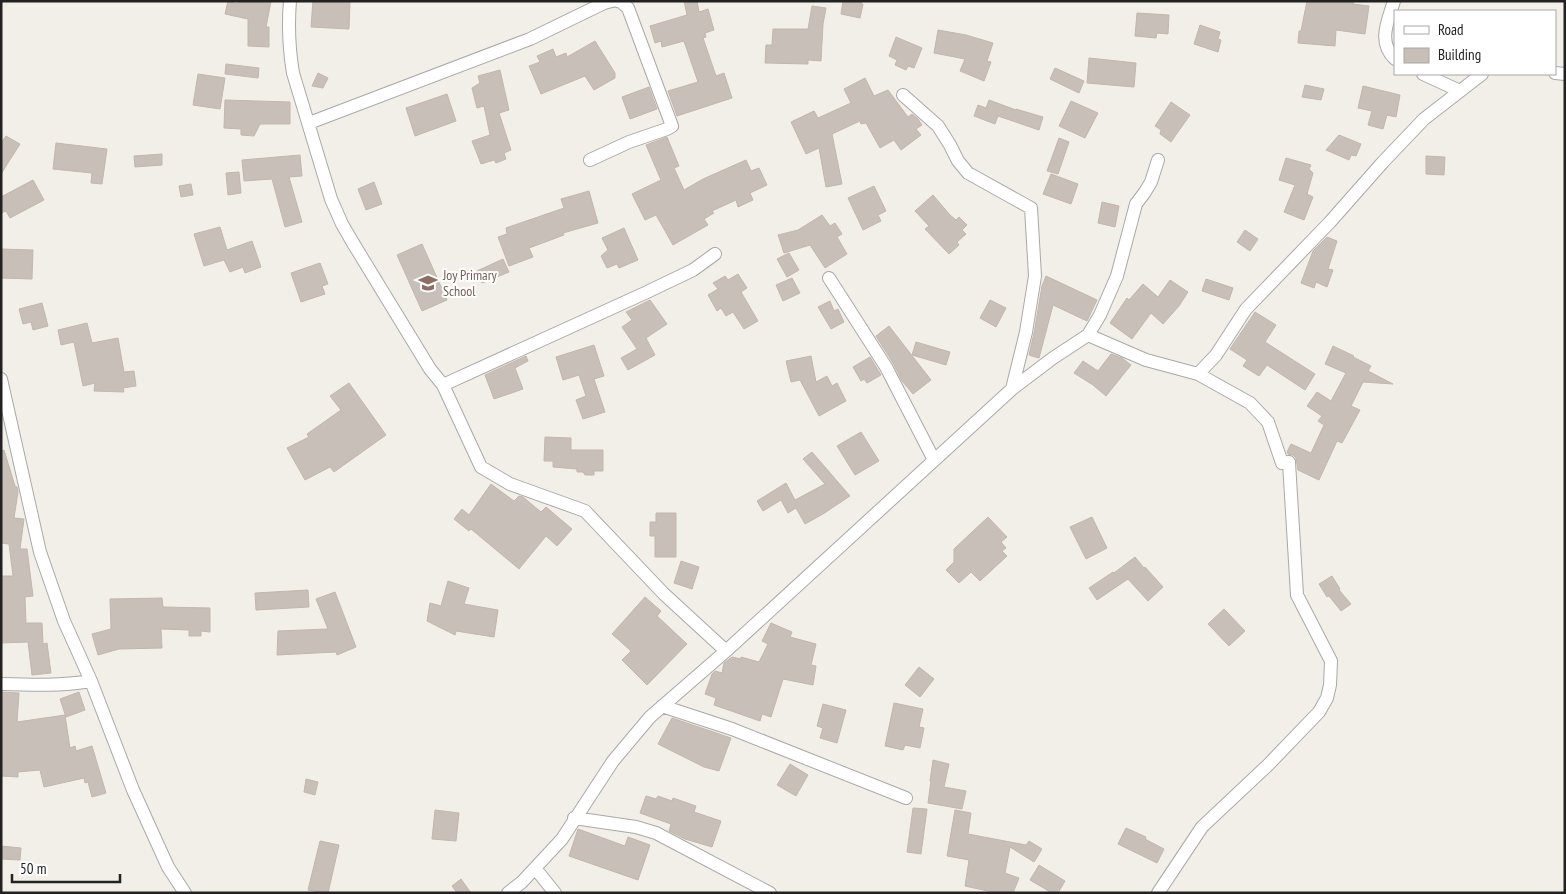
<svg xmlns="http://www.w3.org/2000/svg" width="1566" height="894" viewBox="0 0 1566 894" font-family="'PT Sans Narrow',sans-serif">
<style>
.building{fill:#c7bfb8;stroke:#c4b6ab}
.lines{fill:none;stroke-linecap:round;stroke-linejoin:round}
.street-casing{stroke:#a9a9a9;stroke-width:14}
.street{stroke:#fff;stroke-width:12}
.labels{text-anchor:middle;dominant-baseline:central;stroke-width:4;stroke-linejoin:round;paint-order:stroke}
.education-label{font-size:14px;fill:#785e54;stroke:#fff;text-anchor:start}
</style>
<rect width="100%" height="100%" fill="#f2efe9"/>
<!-- building -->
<path class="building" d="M228,1L238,4V1H271L266,27H269V47L248,46V19L225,14Z
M313,1H350L349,29L311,27Z
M684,1H697L699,12L708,9L714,30L705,33L706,37L703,38L716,76L724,73L732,98L677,116L668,91L698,82L684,41L662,47L661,41L655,43L650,26L687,15Z
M843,1H862L861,4H863L860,18L841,14Z
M1307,1H1354L1353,4L1369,6L1365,34L1336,30L1335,46L1298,43L1299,31H1301Z
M812,6L826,8L823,24L821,61L808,60V64L765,63L766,45H772L773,29H808Z
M1137,13L1169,15L1168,34L1157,33L1156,38L1135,36Z
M1200,25L1220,32L1218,39L1221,40L1218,52L1194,44Z
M938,30L966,35L993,43L987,61L991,62L984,81L960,71L965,59L934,53Z
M896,37L922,48L914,68L908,66L906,70L895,65L897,60L889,56Z
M595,41L615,73V78L594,90L585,76L541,94L529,66L540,62L537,56L553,49L556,57L566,53L567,57Z
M1089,58L1136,63L1134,87L1087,83Z
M226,64L259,68L258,78L225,74Z
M1055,68L1084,81L1079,93L1050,79Z
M500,70L509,110L499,113L511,150L504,153L506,159L496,163L494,160L481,164L472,141L490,135L484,106L477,108L472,88L480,83L478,76Z
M318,73L328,78L323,88L312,86Z
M198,74L225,78L220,109L193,105Z
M865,78L874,96L888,90L908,117L912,114L918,119L922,125L916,129L921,135L901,150L894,140L880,148L866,123L861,124L860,121L832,134L842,184L826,187L819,148L806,154L791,122L814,111L818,118L851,103L844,89Z
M1305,85L1324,89L1321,100L1302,97Z
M1363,86L1400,95L1396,117L1387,115L1383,129L1368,125L1372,111L1358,108Z
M649,87L657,109L630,119L622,97Z
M447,94L456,121L415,136L406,108Z
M225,100L290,102V124H260L254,136L241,135V129L224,128Z
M989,100L1016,110V109L1043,117L1039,130L998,116L995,124L974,116L978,105L986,108Z
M1071,101L1098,113L1085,138L1059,126Z
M1171,102L1190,115L1171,142L1160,134L1161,130L1155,126Z
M1339,135L1361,144L1356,156L1351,155L1349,160L1326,150Z
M6,136L20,144L1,174V143Z
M667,137L679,166L674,168L684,190L703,179L746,160L751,171L759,168L767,185L750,193L753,200L738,207L736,200L712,211L714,213L704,219L708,225L673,245L656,215L645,220L632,194L661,180L646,145Z
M1059,138L1069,142L1058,174L1047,171Z
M56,143L107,149L102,184L91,183L92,173L53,169Z
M162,154V165L135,167L134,156Z
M300,155L302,176L289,177L302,222L285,227L272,179L244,181L242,160Z
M1426,156L1445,157L1444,175L1426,174Z
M1286,158L1311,165L1309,169L1313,173L1307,194L1313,197L1304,220L1284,212L1295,185L1279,180Z
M239,172L241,193L228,195L226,173Z
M1051,174L1078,184L1071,204L1043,194Z
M33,180L44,200L10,218L6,211L1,213V197Z
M374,182L382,204L366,210L358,189Z
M191,184L193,195L181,197L179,186Z
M874,186L886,211L878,215L881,221L863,230L848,198Z
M589,191L598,223L563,233L564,235L529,248L533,257L509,266L498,237L507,234L506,228L564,208L561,199Z
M933,195L950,215L956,220L959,217L967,225L962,230L966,234L957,242L959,245L949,254L925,229L929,226L915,211Z
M1102,202L1119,206L1115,227L1098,223Z
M822,215L830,226L835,223L842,234L837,237L847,254L825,268L810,245L784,253L778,235L798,230Z
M220,227L227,250L252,241L261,267L245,273L243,267L230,272L224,260L204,266L194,234Z
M624,228L638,260L619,268L617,264L607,268L601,256L608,250L602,238Z
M1245,230L1258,239L1250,251L1237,242Z
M1327,237L1337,241L1328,269L1333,270L1327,287L1316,282L1314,288L1301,283L1313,251Z
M422,244L447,300L422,311L397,255Z
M1,249L33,250L32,279L1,278Z
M789,253L799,270L787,277L777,259Z
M503,259L509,272L482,283L477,271Z
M320,263L328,284L322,286L325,294L301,302L291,273Z
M738,274L747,288L741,292L758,321L744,329L733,312L726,316L721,308L717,311L708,295L718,289L713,283L725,276L728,280Z
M1046,276L1097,300L1087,321L1053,305L1039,358L1029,355L1034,333L1042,286Z
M792,278L800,293L783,301L776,285Z
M1206,279L1233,288L1229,300L1202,291Z
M1170,280L1188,292L1179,306L1163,324L1151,313L1132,339L1110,323L1127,298L1129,300L1143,284L1158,297Z
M650,300L667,324L646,338L655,355L628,370L621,358L637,349L622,327L632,320L626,312Z
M990,300L1006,308L996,327L980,318Z
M830,301L834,311L838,309L844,322L831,329L818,307Z
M42,303L48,326L33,330L31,322L23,324L19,309Z
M1255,312L1276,325L1265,342L1315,374L1305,390L1267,365L1259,376L1243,366L1247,360L1230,349Z
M87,323L92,343L118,338L124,372L134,371L136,386L123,388L124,392L94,391L95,383L83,386L74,342L61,345L58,330Z
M889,326L931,380L913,394L902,381L893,363L876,336Z
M916,342L950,352L946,365L912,355Z
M594,345L604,376L594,379L605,412L583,419L576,400L586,396L579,375L563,380L556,357Z
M1333,346L1354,356L1353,357L1371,366L1368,371L1393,384L1363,382L1351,406L1360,410L1342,443L1337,441L1319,480L1298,470L1296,458L1293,455L1288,454L1287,452L1291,444L1311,453L1324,425L1318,421L1322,416L1307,406L1317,392L1331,401L1346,373L1325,364Z
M1111,354L1122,358L1131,365L1106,396L1093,385L1074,373L1083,361L1098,371Z
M526,356L528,361L515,368L523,389L494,399L485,375Z
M811,356L816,382L827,376L832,386L837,383L846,401L819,416L800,380L791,382L786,361Z
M870,357L881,375L867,383L864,379L861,381L853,367Z
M349,383L386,435L334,472L330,467L305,480L287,448L309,437L307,434L341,410L330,396Z
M861,432L879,461L855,475L837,446Z
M545,437L571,438V450H603V471H594V475H585L583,472H577V469L553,467V461H544Z
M4,450L15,486L17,487L18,492L14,518L24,519L20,549H27L33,596L25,597L26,623H42L43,644L47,643L51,673L32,675L28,642L1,643V576H13L9,544L1,543V451Z
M812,452L850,496L823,514L805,524L796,508L788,513L781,500L763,511L757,501L786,483L795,500L825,484L803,459Z
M491,484L514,501L519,496L523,497L541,512L546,507L572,529L557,546L546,536L519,569L471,529L469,531L454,519L462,509L469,515Z
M656,513H676V557H655V536H650V522H656Z
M988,517L1007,537L1001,542L1006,548L1002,551L1007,556L980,581L971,572L959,583L946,570L954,562V549Z
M1092,517L1107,548L1086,559L1070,527Z
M1135,557L1144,568L1145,567L1163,587L1148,601L1128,579L1097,600L1089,588L1113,572L1114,573Z
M681,561L699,567L692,589L674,583Z
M1332,576L1340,589L1339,590L1351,604L1341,611L1329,596L1327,597L1319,584Z
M448,581L469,588L464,604L498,610L494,637L456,631L455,635L427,621L430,603L441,606Z
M308,590L309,607L256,610L255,593Z
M335,592L356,647L337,655L336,652L277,655L278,631L328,629L316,599Z
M645,597L661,611L657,616L687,644L647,685L622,660L631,651L612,634Z
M162,598L163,607L210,608V632L201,631V636H189V630L161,629L162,648L119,649L98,655L92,634L111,629L110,599Z
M1224,609L1245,631L1229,646L1208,624Z
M771,623L792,632L790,637L816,644L811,665L816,666L813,685L783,679L771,717L762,714L760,721L714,705L716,698L705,694L712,674L715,671L722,673L724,663L732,657L741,659V657L759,662L768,644L762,641Z
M919,667L934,679L920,697L905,685Z
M1,692L19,693L17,722L65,715L70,748L75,746L76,751L92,746L106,793L92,797L88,782L85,783L84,778L44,787L40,770L18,772V777L1,776Z
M79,692L85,710L66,717L60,699Z
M894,703L923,709L919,727L924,728L920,748L905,745L903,750L885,746Z
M823,704L846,710L837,743L820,738L823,728L817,726Z
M672,718L731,738L719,771L704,767L658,744Z
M933,760L949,764L944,787L966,791L962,809L928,803L931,781H930Z
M790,764L808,775L796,796L777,785Z
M306,779L318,782L315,795L304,792Z
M646,796L656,799L658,796L672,801L673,798L696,806L694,812L721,821L712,847L685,839L669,831L671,824L640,813Z
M913,808L927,809L921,854L907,852Z
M435,810L459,813L456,841L432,839Z
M955,810L971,813L968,834L1026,845L1029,841L1042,849L1034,862L1010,847L1005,873L1019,878L1013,893H997L965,886L969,860L947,856Z
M1126,828L1146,837L1145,839L1164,849L1157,863L1118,844Z
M578,829L625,846L628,837L650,845L638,880L569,856Z
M320,841L339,845L328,893L308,890Z
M1,846L21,848L20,860L1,859Z
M1039,865L1065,881L1058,893H1052L1030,880Z
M461,879L471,893H457L452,886Z"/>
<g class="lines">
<!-- street casing -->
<g class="street-casing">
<path id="street" d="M290,1C288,25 289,49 293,73L331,199L342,224L353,243L430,369L443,385L481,467L510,484L585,511L664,594L726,651
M1394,1C1388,21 1377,42 1395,59
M1555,73L1565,74
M1423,74L1460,91
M903,95L938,126L950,145L958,161L968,173L1031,208L1035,276L1026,332L1012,389
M309,123L530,39L604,3L612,1
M590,160L629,142L667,129L672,126L628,8L621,2L617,1
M829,278L886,367L934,460
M1088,335L1146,360L1198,374L1250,403L1268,422L1282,463L1289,462L1297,595L1331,661L1330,685L1327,698L1319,712L1268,765L1202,827L1158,893
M1198,374L1216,355L1246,309L1330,222L1383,162L1424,119L1482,74
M1,379L40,552L64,621L91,681L133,790L168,867L185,893
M443,385L645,293L693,270L715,254
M1,684C32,685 61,686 91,681
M662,706L732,729L906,798
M574,818L636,827L656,833L770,893
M535,868L555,893
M508,893L522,882L562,839L613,761L650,717L726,651L1012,389L1053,358L1088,335L1100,315L1117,276L1136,204L1145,192L1151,182L1158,160"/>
</g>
<!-- street -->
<use href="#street" class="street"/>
</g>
<!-- icons -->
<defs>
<g id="school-bare" transform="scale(1.5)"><path d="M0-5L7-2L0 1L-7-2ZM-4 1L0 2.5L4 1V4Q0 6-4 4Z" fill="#8d6e63" stroke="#fff" stroke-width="2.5" paint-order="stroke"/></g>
</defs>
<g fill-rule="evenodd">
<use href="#school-bare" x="428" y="283"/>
</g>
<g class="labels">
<!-- education labels -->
<g class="education-label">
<text x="443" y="275">Joy Primary<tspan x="443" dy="16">School</tspan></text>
</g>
</g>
<!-- border -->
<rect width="1566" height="894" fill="none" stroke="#222222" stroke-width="5"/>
<!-- legend -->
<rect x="1394" y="10" width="162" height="65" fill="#ffffff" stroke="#a7a7a7"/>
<rect x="1404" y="26" width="25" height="8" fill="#ffffff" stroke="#a7a7a7"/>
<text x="1438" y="35" font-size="15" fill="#222222">Road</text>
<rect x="1404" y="48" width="25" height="15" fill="#c7bfb8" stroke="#a7a7a7"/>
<text x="1438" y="60" font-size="15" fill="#222222">Building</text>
<!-- scale -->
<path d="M12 874v8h108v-8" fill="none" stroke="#222222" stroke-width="2.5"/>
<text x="20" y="874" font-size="15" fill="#222222" stroke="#ffffff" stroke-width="4" paint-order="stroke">50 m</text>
</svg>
